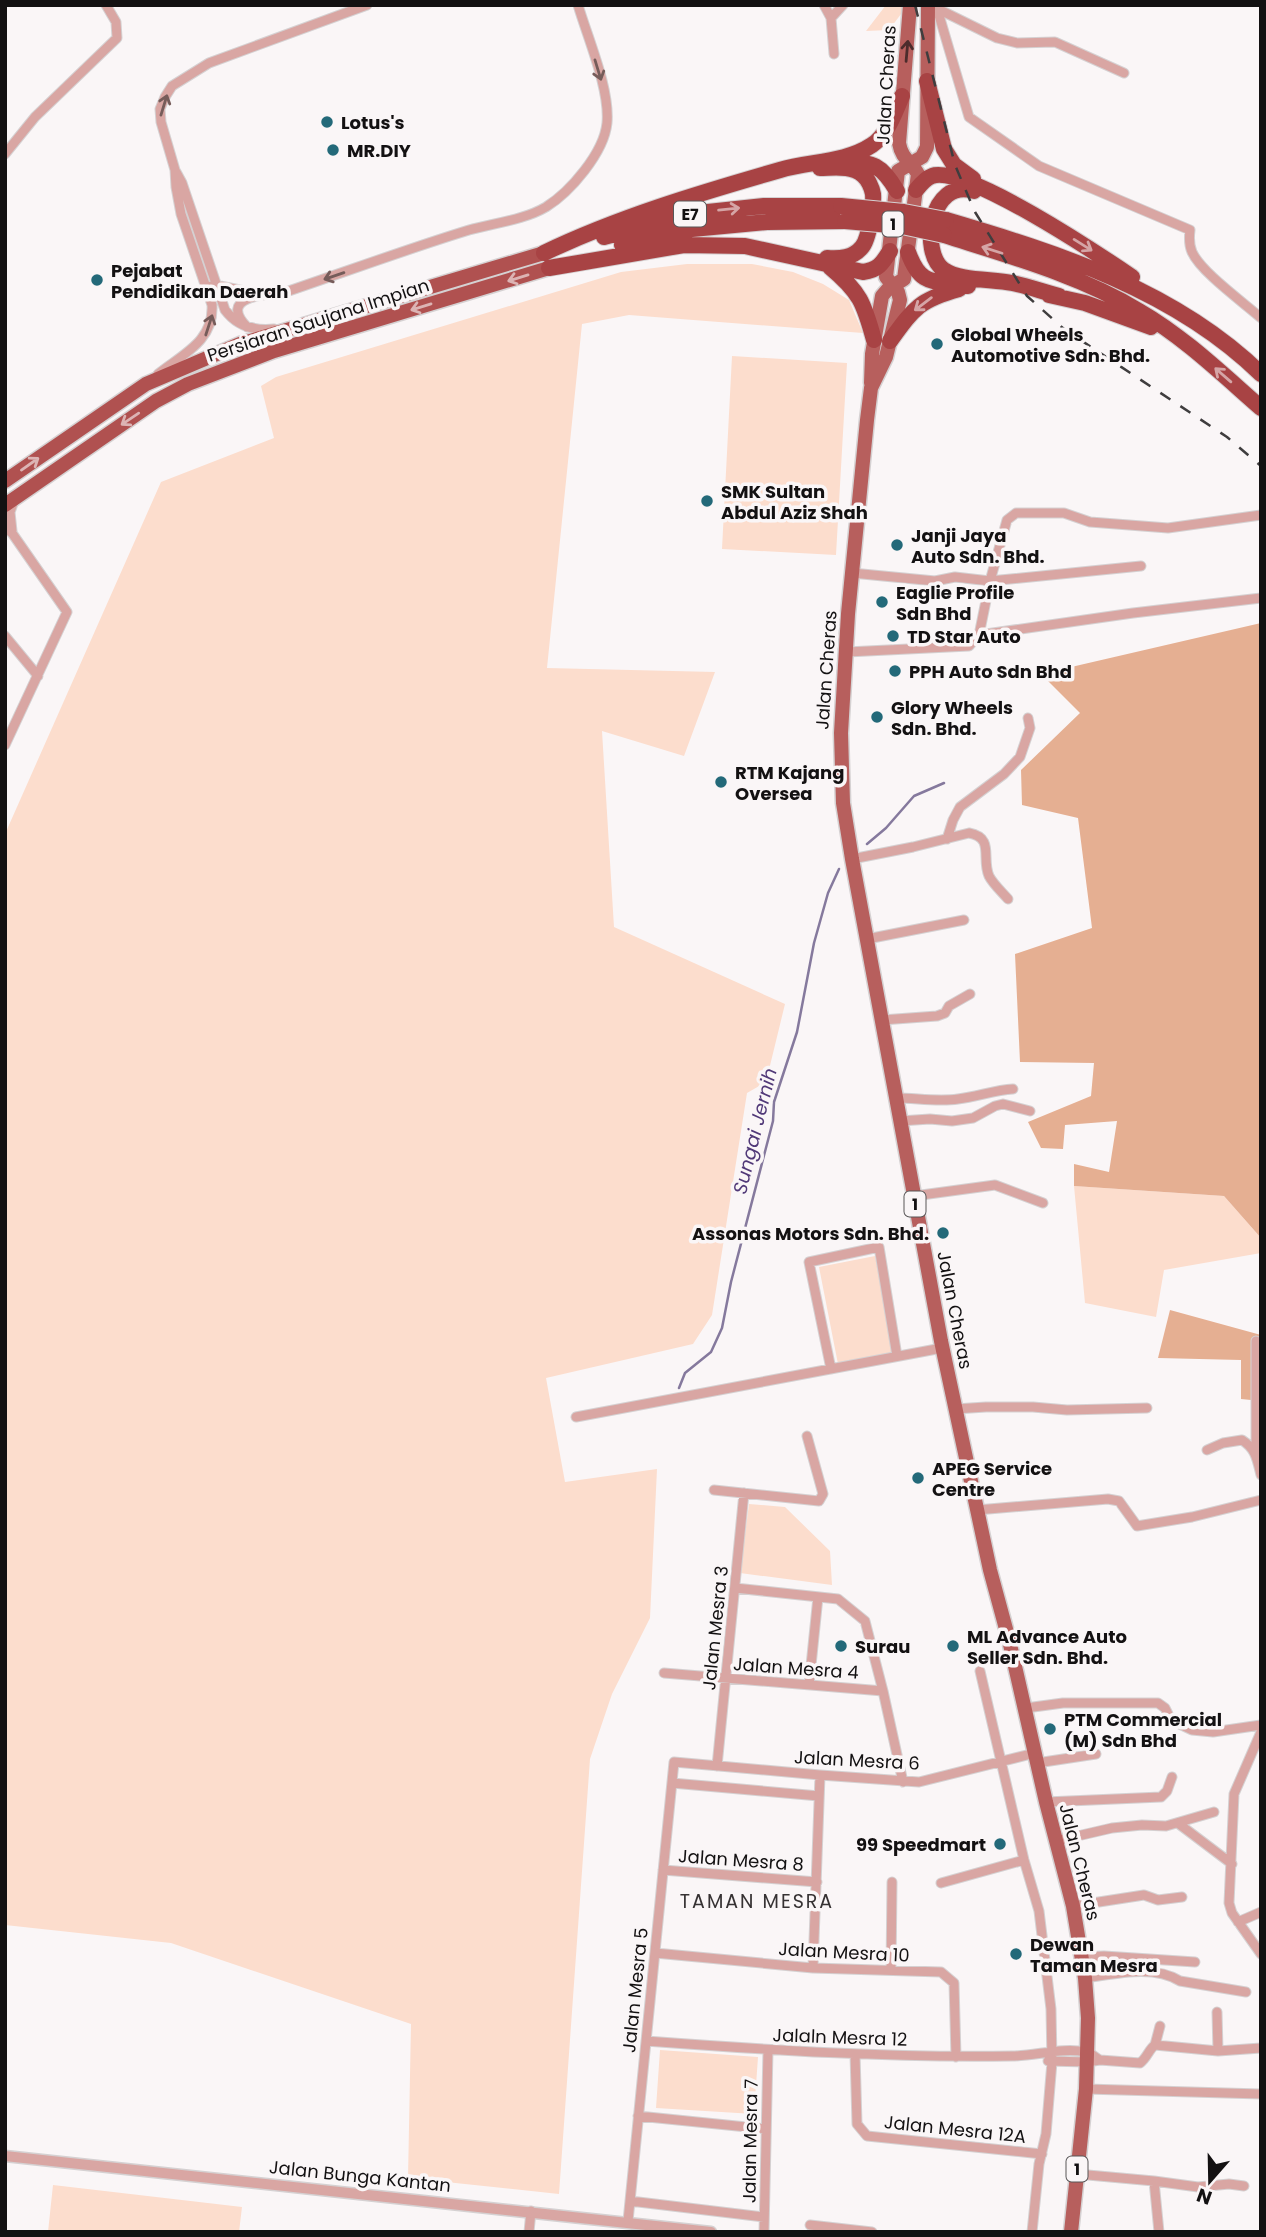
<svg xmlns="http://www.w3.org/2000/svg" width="1266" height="2237" viewBox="0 0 1266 2237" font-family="Poppins,sans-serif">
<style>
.green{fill:#fcddcd}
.forest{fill:#e5af92}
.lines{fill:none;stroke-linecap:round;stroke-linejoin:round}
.stream{stroke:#85799d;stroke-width:2.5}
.minor-casing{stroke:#d5d1d2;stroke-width:11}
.tertiary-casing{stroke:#d5d1d2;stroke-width:13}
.primary-casing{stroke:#d5d1d2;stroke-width:17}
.trunk-casing{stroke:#d5d1d2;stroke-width:17}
.motorway-casing{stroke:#d5d1d2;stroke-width:18}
.minor{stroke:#d9a6a3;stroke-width:9}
.tertiary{stroke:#d9a6a3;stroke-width:10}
.primary{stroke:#b75f5d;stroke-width:14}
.trunk{stroke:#b05150;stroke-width:14}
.motorway{stroke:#a84344;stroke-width:16}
.rail{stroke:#3f3d3e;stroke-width:2.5;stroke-dasharray:12 12;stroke-linecap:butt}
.motorway-bridge-casing{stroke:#d5d1d2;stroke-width:18;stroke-linecap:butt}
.motorway-bridge{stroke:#a84344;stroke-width:16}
.oneway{stroke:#4c2c2c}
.oneway2{stroke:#765c5a}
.oneway3{stroke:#d5a5a6}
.oneway4{stroke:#dcb4b4}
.poi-dot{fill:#236979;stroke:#faf6f7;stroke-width:2.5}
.labels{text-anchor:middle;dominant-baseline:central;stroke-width:7;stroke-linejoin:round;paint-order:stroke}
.shield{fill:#faf6f7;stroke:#585657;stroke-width:2}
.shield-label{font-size:16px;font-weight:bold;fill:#131112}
.street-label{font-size:18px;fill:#131112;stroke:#faf6f7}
.poi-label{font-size:18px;font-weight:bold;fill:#131112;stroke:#faf6f7;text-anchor:start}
.water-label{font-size:19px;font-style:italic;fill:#513978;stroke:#faf6f7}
.neighbourhood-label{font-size:19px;letter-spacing:2px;fill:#363233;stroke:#faf6f7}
</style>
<rect width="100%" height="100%" fill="#faf6f7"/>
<!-- green -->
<path class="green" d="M886,5H903L901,14L889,30L866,31Z
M687,264H752L793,272L823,284L849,300L863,333L629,315L582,324L547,668L715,672L684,756L602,731L614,927L785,1004L766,1082L747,1093L712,1315L693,1344L546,1378L565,1482L657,1469L650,1618L612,1694L590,1759L559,2194L408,2178L411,2024L171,1943L5,1925V834L161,482L274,438L261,386L276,377L621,272Z
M732,356L847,363L836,555L722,549Z
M1074,1186L1224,1196L1261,1238V1253L1164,1270L1156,1317L1085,1303Z
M875,1256L894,1353L838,1364L819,1267Z
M749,1504L785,1507L830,1551L832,1585L740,1573Z
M660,2050L758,2057L754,2114L656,2108Z
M53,2185L242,2207L239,2232H48Z"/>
<!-- forest -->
<path class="forest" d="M1261,623V1238L1224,1196L1074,1186V1164L1109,1172L1117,1121L1065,1125L1063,1149L1041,1148L1028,1122L1091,1096L1094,1063L1020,1062L1015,954L1092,928L1078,818L1022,805L1021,770L1080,713L1041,674Z
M1170,1310L1261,1335V1401L1241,1399V1360L1158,1358Z"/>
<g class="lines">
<!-- stream -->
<path class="stream" d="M867,844L886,828L914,796L944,783
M679,1388L685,1373L711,1352L722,1328L731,1282L773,1121L774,1102L797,1032L814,943L828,893L839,869"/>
<!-- minor casing -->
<g class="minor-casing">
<path id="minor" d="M824,5L831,18
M936,5L969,117L1039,166L1190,230C1189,238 1189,245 1192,252C1201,272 1243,302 1261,318
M938,9L997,38L1017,43L1055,42L1124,73
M834,54L831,18L843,5
M5,154L35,117L117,38L116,22L106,5
M176,172L182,183L225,310C237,326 255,331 274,329
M211,286L215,285L255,293
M247,327C218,297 264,294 283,293C345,272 407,249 469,230C494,223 524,220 546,207C570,192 604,153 607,123C610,89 588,39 578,5
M158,374C183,354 214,341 212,305L181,214L176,187L175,170L161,122L160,109L165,97L172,86L209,63L367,5
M5,527L12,533L67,612L5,745
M12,531L10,512L14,501
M852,573L935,581L955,577L990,581L1141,566
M979,635L1133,613L1261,598
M5,636L38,676
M847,652L969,646L979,635L990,581L1007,520L1016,513H1064L1090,522L1168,528L1261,515
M947,839L953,820L960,807L1004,774L1020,757L1030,728L1028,718
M852,859L913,847L969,833C995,838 981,858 989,876C993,884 1002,892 1008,899
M867,939L964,920
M882,1020L937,1016L945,1013L949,1006L970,994
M896,1098C916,1098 938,1102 958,1099C977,1097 994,1090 1013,1089
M900,1121L930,1119L952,1121L973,1118L995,1106L1003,1104L1030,1111
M914,1196L995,1185L1043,1203
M1256,1341V1454
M831,1369L809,1262L879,1247L897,1356
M955,1409L986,1407H1033L1067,1410L1147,1408
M576,1417L942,1348
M1207,1450L1223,1443L1242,1440C1256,1449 1257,1459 1261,1475
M714,1490L819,1501L823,1494L807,1436
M977,1510L1108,1499L1119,1501L1137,1526L1192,1517L1261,1500
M735,1588L838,1599L865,1621L883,1691L903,1782
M980,1671L1024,1860L1039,1911L1051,2009L1052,2062L1046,2134L1039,2164L1032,2232
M664,1673L883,1691
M809,1685L818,1597
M1026,1708L1063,1703H1158L1165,1708L1171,1720L1192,1730L1213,1732L1261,1725
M1261,1732L1234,1794L1229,1903L1232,1913L1261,1954
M1037,1763L1096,1754
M717,1766L744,1493
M672,1783L819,1796
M1046,1802L1161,1797L1167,1791L1172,1777
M1179,1824L1232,1864
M1056,1841L1112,1828L1142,1825L1166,1826L1214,1812
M663,1870L817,1882
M941,1883L1024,1860
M1073,1906L1144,1895L1158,1900L1182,1897
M1238,1922L1261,1912
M655,1953L813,1968L941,1972L954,1983L956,2057
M1082,1957L1104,1956L1195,1962
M813,1968L820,1775
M891,1970L892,1882
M1085,1978C1115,1974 1153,1964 1180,1981L1246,1992
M1217,2012L1218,2051
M646,2041C768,2050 890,2058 1012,2056C1036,2056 1062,2047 1086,2052C1091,2053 1096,2058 1100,2060
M1155,2045L1160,2026
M855,2054L857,2124L867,2136L1042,2154
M1048,2061L1087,2062L1100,2060L1140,2063C1147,2058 1149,2049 1155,2045L1218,2051L1261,2048
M1086,2089L1261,2094
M638,2116L766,2129
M1077,2174L1154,2181L1159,2232
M1154,2181L1198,2187L1229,2184L1244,2186
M630,2201L764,2217
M628,2221L674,1762L820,1775L919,1782L1035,1753
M810,2225L872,2232
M529,2232L531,2211
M764,2232L768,2050"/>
</g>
<!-- tertiary casing -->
<g class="tertiary-casing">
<path id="tertiary" d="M5,2156L711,2232"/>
</g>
<!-- primary casing -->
<g class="primary-casing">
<path id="primary" d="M928,5L927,147L922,157L898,171L886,277L898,292L900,300L886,357L871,388L867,420L848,614L841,733L843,803L852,859L941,1341L990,1570L1009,1640L1046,1802L1073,1906L1085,1978L1088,2018L1086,2089L1071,2232
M871,383L872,354L882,296L888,289L904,279L918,174C911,161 902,160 899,143L910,5"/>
</g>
<!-- trunk casing -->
<g class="trunk-casing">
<path id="trunk" d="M5,481L146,384L240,344L544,253
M5,505L156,401L188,384L274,351L549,268"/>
</g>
<!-- motorway casing -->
<g class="motorway-casing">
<path id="motorway" d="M927,81L944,149L954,165L973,179
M844,161C873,162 882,165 897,191
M820,168C834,168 851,165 863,175C868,179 872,188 873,194C874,205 869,239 862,247C853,258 840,259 827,258
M916,190C920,185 926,178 932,176C964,164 1101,256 1132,277
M974,191C930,177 919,253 944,270C959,281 993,279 1012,283C1028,286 1043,292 1059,296
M946,220C1058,253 1175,290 1261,374
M944,235C1010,256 1079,275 1139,311C1184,337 1222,374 1261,408
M604,237L689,214L764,206H841
M622,245L692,229L767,222L845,221
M908,252C921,288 934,280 968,286
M544,253C619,217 700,193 780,170C810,161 845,163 872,145C888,134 894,114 902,96
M830,267C860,292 864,303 874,340
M549,268L684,245L745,246L863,272C878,270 882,264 890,251
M1049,295L1085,303L1151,327
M890,341C914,308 919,300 959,289"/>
</g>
<!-- minor -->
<use href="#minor" class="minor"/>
<!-- tertiary -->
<use href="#tertiary" class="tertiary"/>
<!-- primary -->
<use href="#primary" class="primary"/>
<!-- trunk -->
<use href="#trunk" class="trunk"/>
<!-- motorway -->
<use href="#motorway" class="motorway"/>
<!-- rail -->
<path class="rail" d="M915,5L955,165L975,212L1027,296L1064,329L1227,437L1261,466"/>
<!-- motorway-bridge casing -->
<g class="motorway-bridge-casing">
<path id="motorway-bridge" d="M841,206L904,212L946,220
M845,221L902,226L944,235"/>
</g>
<!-- motorway-bridge -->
<use href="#motorway-bridge" class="motorway-bridge"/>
</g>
<!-- one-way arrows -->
<defs><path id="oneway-shaft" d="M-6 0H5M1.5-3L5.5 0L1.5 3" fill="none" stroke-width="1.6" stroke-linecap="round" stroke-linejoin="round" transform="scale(1.75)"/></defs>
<use class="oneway" href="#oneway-shaft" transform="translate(907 51) rotate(-85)"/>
<g class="oneway2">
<use href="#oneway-shaft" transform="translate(598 70) rotate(73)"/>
<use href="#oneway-shaft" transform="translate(164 105) rotate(-73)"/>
<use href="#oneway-shaft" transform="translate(334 276) rotate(161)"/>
<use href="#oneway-shaft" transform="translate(209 325) rotate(-72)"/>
</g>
<g class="oneway3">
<use href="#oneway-shaft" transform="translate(729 209) rotate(-6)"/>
<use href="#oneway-shaft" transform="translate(1083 245) rotate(32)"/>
<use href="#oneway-shaft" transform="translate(992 250) rotate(-162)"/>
<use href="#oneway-shaft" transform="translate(923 304) rotate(143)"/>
<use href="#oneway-shaft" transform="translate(1223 375) rotate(-139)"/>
</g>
<g class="oneway4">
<use href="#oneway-shaft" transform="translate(518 278) rotate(163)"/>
<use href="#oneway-shaft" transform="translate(421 307) rotate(163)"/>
<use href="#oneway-shaft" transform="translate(130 419) rotate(146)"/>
<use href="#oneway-shaft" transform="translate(30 464) rotate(-35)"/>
</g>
<!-- markers -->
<g class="poi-dot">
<circle cx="327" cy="122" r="7"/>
<circle cx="333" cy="150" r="7"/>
<circle cx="97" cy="280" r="7"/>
<circle cx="937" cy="344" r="7"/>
<circle cx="707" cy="501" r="7"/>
<circle cx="897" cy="545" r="7"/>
<circle cx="882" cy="602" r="7"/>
<circle cx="893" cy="636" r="7"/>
<circle cx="895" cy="671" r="7"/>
<circle cx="877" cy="717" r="7"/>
<circle cx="721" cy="782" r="7"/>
<circle cx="943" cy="1233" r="7"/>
<circle cx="918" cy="1478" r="7"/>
<circle cx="841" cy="1646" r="7"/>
<circle cx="953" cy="1646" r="7"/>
<circle cx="1050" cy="1729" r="7"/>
<circle cx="1000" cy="1844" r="7"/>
<circle cx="1016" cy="1954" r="7"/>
</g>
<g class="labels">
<!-- shield labels -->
<g class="shield">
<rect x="674" y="201.5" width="32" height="25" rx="5"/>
<rect x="882.5" y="211.5" width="21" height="25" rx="5"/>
<rect x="904.5" y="1191.5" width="21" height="25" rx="5"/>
<rect x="1066.5" y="2156.5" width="21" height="25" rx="5"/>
</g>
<g class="shield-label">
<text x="690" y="214">E7</text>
<text x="893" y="224">1</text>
<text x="915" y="1204">1</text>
<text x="1077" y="2169">1</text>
</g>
<!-- street labels -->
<g class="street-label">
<text transform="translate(886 85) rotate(-87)">Jalan Cheras</text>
<text transform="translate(318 320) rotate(-18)">Persiaran Saujana Impian</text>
<text transform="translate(826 670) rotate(-86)">Jalan Cheras</text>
<text transform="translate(955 1310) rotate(79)">Jalan Cheras</text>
<text transform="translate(715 1628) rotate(-84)">Jalan Mesra 3</text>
<text transform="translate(796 1668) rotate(4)">Jalan Mesra 4</text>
<text transform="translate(857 1760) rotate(3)">Jalan Mesra 6</text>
<text transform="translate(741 1860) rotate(4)">Jalan Mesra 8</text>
<text transform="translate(1080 1862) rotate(76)">Jalan Cheras</text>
<text transform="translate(844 1952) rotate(3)">Jalan Mesra 10</text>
<text transform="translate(635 1990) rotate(-84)">Jalan Mesra 5</text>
<text transform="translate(840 2037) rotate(2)">Jalaln Mesra 12</text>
<text transform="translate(955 2129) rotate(6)">Jalan Mesra 12A</text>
<text transform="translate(750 2141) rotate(-89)">Jalan Mesra 7</text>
<text transform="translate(360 2176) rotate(6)">Jalan Bunga Kantan</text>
</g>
<!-- poi labels -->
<g class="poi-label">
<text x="341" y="122">Lotus's</text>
<text x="347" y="150">MR.DIY</text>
<text x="111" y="270">Pejabat<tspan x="111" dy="21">Pendidikan Daerah</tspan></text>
<text x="951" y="334">Global Wheels<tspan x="951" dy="21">Automotive Sdn. Bhd.</tspan></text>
<text x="721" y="491">SMK Sultan<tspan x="721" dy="21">Abdul Aziz Shah</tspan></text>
<text x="911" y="535">Janji Jaya<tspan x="911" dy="21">Auto Sdn. Bhd.</tspan></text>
<text x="896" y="592">Eaglie Profile<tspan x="896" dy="21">Sdn Bhd</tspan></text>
<text x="907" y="636">TD Star Auto</text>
<text x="909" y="671">PPH Auto Sdn Bhd</text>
<text x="891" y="707">Glory Wheels<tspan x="891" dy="21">Sdn. Bhd.</tspan></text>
<text x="735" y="772">RTM Kajang<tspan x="735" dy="21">Oversea</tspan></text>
<text x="929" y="1233" text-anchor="end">Assonas Motors Sdn. Bhd.</text>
<text x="932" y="1468">APEG Service<tspan x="932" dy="21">Centre</tspan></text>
<text x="967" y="1636">ML Advance Auto<tspan x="967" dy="21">Seller Sdn. Bhd.</tspan></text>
<text x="855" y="1646">Surau</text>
<text x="1064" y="1719">PTM Commercial<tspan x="1064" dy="21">(M) Sdn Bhd</tspan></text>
<text x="986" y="1844" text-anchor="end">99 Speedmart</text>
<text x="1030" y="1944">Dewan<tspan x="1030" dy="21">Taman Mesra</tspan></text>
</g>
<!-- water labels -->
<g class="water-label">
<text transform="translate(755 1131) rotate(-76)">Sungai Jernih</text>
</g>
<!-- neighbourhood labels -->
<g class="neighbourhood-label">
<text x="757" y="1901">TAMAN MESRA</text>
</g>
</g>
<!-- border -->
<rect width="1266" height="2237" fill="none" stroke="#131112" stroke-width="14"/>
<!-- north arrow -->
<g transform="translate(1210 2181) rotate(200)" stroke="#faf6f7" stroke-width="5" paint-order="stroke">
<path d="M0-5L12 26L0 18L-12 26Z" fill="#131112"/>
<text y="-10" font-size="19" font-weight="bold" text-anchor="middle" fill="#131112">N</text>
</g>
</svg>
